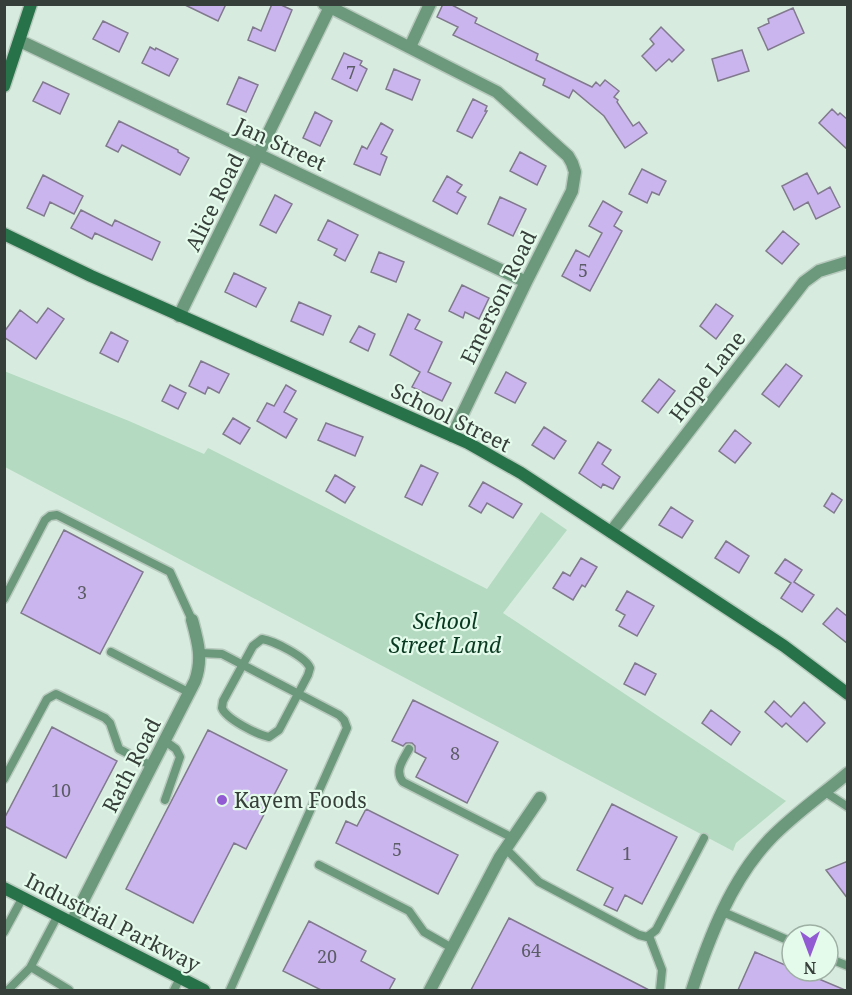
<svg xmlns="http://www.w3.org/2000/svg" width="852" height="995" viewBox="0 0 852 995" font-family="'Noto Serif',serif">
<style>
.green{fill:#b4dac1}
.building{fill:#cbb5ee;stroke:#81798d;stroke-width:1.5}
.lines{fill:none;stroke-linecap:round;stroke-linejoin:round}
.lane-casing{stroke:#b7c9bd;stroke-width:11}
.street-casing{stroke:#b7c9bd;stroke-width:15}
.secondary-casing{stroke:#b7c9bd;stroke-width:15}
.lane{stroke:#6c987c;stroke-width:8}
.street{stroke:#6c987c;stroke-width:12}
.secondary{stroke:#28724a;stroke-width:12}
.poi-dot{fill:#925bd3;stroke:#e4faeb;stroke-width:2}
.labels{text-anchor:middle;dominant-baseline:central;stroke-width:4.5;stroke-linejoin:round;paint-order:stroke}
.number-label{font-size:18px;fill:#5b5c66}
.street-label{font-size:21px;fill:#363f39;stroke:#e4faeb}
.park-label{font-size:21px;font-style:italic;fill:#093a21;stroke:#e4faeb}
.poi-label{font-size:21px;fill:#363f39;stroke:#e4faeb;text-anchor:start}
</style>
<rect width="100%" height="100%" fill="#d7ecde"/>
<!-- green -->
<path class="green" d="M4,371L129,421L204,454L208,448L487,589L541,512L567,530L503,613L786,801L736,843L733,851L5,467Z"/>
<!-- building -->
<path class="building" d="M183,4H226L218,21Z
M272,4H279L292,10L275,51L248,40L253,27L261,31Z
M443,4H450L477,18L475,23L538,54L536,60L592,87L596,82L600,86L605,80L619,91L614,97L618,100L617,102L633,126L639,122L647,133L625,148L604,116L573,90L569,98L543,85L545,79L453,35L458,27L437,17Z
M793,8L804,33L768,50L758,28L769,23L768,19Z
M103,21L128,33L119,52L93,39Z
M661,27L684,50L672,62L669,59L656,71L642,56L654,44L650,39Z
M150,47L155,50L156,48L178,59L169,76L142,63Z
M742,50L749,71L718,81L712,59Z
M344,53L362,61L360,65L367,69L357,91L332,79Z
M394,69L420,80L412,100L386,89Z
M239,77L258,85L246,112L227,104Z
M43,82L69,94L60,114L33,101Z
M473,99L487,106L485,111H487L472,138L457,131Z
M832,109L838,115L840,113L848,120V150L819,123Z
M315,112L332,121L320,146L303,138Z
M119,121L178,150V152L189,158L180,175L122,145L118,152L106,146Z
M381,123L393,130L381,154L387,157L380,175L354,164L362,146L367,149Z
M520,152L546,166L537,185L510,171Z
M642,169L666,181L659,195L652,192L647,203L629,194Z
M807,173L818,194L830,187L840,207L816,219L808,202L794,210L782,186Z
M43,175L83,196L74,214L50,202L44,216L27,208Z
M447,176L462,185L457,192L466,197L457,214L433,201Z
M275,195L292,204L276,233L260,225Z
M500,197L526,209L513,236L488,224Z
M603,201L622,212L614,226L622,231L590,291L562,276L576,250L589,257L602,233L589,226Z
M81,210L112,226L115,220L160,242L152,260L95,233L92,239L71,228Z
M328,220L358,235L345,261L334,255L337,249L318,240Z
M783,231L799,244L782,264L766,251Z
M379,252L404,262L396,282L371,272Z
M234,273L266,288L256,307L225,292Z
M462,285L489,298L479,319L465,312L463,318L449,311Z
M299,302L331,316L323,335L291,321Z
M716,304L733,316L716,339L700,326Z
M48,308L64,319L36,359L4,337V332L20,310L37,323Z
M408,314L420,320L415,329L442,342L428,372L451,383L442,401L412,387L420,372L390,355Z
M359,326L375,334L368,351L350,342Z
M111,332L128,341L118,362L100,353Z
M201,361L229,374L219,393L208,387L205,394L189,386Z
M786,364L802,376L779,407L762,394Z
M506,372L526,383L515,403L495,393Z
M659,379L675,391L658,413L642,401Z
M170,385L186,393L178,409L162,401Z
M286,385L296,391L284,412L297,419L286,438L257,421L267,403L274,406Z
M233,418L250,428L240,444L223,434Z
M326,423L363,437L355,456L318,440Z
M544,427L566,441L554,459L532,445Z
M735,430L751,443L735,463L719,451Z
M598,442L611,450L602,464L620,477L613,489L603,484L601,488L579,473Z
M421,465L438,473L422,505L405,497Z
M335,475L355,487L345,503L326,491Z
M483,482L522,504L513,518L487,503L481,513L469,506Z
M832,493L842,500L834,513L824,506Z
M671,507L693,521L682,538L659,525Z
M64,530L143,572L100,654L21,613Z
M726,541L749,556L739,573L715,558Z
M581,558L597,567L585,587L582,585L573,600L553,588L563,572L570,576Z
M785,559L802,570L794,582L814,595L802,612L781,598L791,583L775,573Z
M627,591L654,606L637,636L619,626L625,615L616,610Z
M837,608L848,617V644L823,624Z
M635,663L656,674L645,695L624,684Z
M413,700L498,742L467,803L416,777L426,758L415,752V746L412,743H406L403,746L392,741Z
M774,701L791,717L804,702L825,723L807,742L786,723L782,727L765,712Z
M711,710L740,732L731,745L702,723Z
M52,727L117,761L66,858L4,826V819Z
M208,730L287,770L246,849L234,843L193,923L126,889Z
M612,804L677,837L642,904L625,895L617,911L604,905L613,888L577,870Z
M366,809L458,855L438,894L336,843L346,821L357,826Z
M848,861V899L826,870Z
M509,918L649,990H471Z
M309,921L366,951L361,961L395,979L389,990H321L283,971Z
M755,952L792,968V971H800L845,990H738Z"/>
<g class="lines">
<!-- lane casing -->
<g class="lane-casing">
<path id="lane" d="M4,599L45,520L50,516L57,515L170,572L192,620
M262,639C274,641 306,657 310,668L308,675L279,730L269,737C258,735 226,719 222,708L223,701L253,646Z
M111,652L190,693
M200,653L222,654L339,715L344,720L347,728L230,990
M165,741L176,749L180,757L165,800
M409,749C403,760 394,771 403,782L513,838
M4,779L47,699L56,694L105,718L110,723L119,749L152,766
M825,792L848,807
M505,848L539,882L639,935L647,937L656,930L704,838
M319,865L409,911L424,932L452,948
M723,912L792,942
M4,932L23,897
M649,936L662,970L660,990
M828,958L848,966
M31,967L69,990
M8,990L30,968L58,915
M174,990L180,978"/>
</g>
<!-- street casing -->
<g class="street-casing">
<path id="street" d="M324,4L497,92L568,156L572,163L575,172L572,191L526,282L452,436
M20,41L526,282
M410,47L430,4
M179,316L330,7
M611,532L804,282L819,271L848,262
M72,922L195,681C203,659 198,642 192,620
M430,990L500,857L540,798
M692,990C709,938 731,880 770,839C793,815 822,795 848,773"/>
</g>
<!-- secondary casing -->
<g class="secondary-casing">
<path id="secondary" d="M4,86L31,4
M4,234L91,276L468,443L521,473L784,646L848,694
M4,888L204,990"/>
</g>
<!-- lane -->
<use href="#lane" class="lane"/>
<!-- street -->
<use href="#street" class="street"/>
<!-- secondary -->
<use href="#secondary" class="secondary"/>
</g>
<!-- markers -->
<circle class="poi-dot" cx="222" cy="800" r="6"/>
<g class="labels">
<!-- number labels -->
<g class="number-label">
<text x="351" y="72">7</text>
<text x="583" y="270">5</text>
<text x="82" y="592">3</text>
<text x="455" y="753">8</text>
<text x="61" y="790">10</text>
<text x="397" y="849">5</text>
<text x="627" y="853">1</text>
<text x="531" y="950">64</text>
<text x="327" y="956">20</text>
</g>
<!-- street labels -->
<g class="street-label">
<text transform="translate(281 144) rotate(25)">Jan Street</text>
<text transform="translate(214 202) rotate(-64)">Alice Road</text>
<text transform="translate(498 297) rotate(-64)">Emerson Road</text>
<text transform="translate(707 376) rotate(-52)">Hope Lane</text>
<text transform="translate(451 417) rotate(26)">School Street</text>
<text transform="translate(131 765) rotate(-63)">Rath Road</text>
<text transform="translate(113 922) rotate(27)">Industrial Parkway</text>
</g>
<!-- park labels -->
<g class="park-label">
<text x="445" y="621">School<tspan x="445" dy="24">Street Land</tspan></text>
</g>
<!-- poi labels -->
<g class="poi-label">
<text x="234" y="800">Kayem Foods</text>
</g>
</g>
<!-- border -->
<rect width="852" height="995" fill="none" stroke="#363f39" stroke-width="12"/>
<!-- north arrow -->
<g transform="translate(810 953) rotate(180)"><circle r="28" fill="#e4faeb" stroke="#9eafa4" stroke-width="1.5"/>
<path d="M0-4.5L10 22L0 15L-10 22Z" fill="#925bd3"/>
<text y="-9" font-size="16" font-weight="bold" text-anchor="middle" fill="#363f39">N</text>
</g>
</svg>
